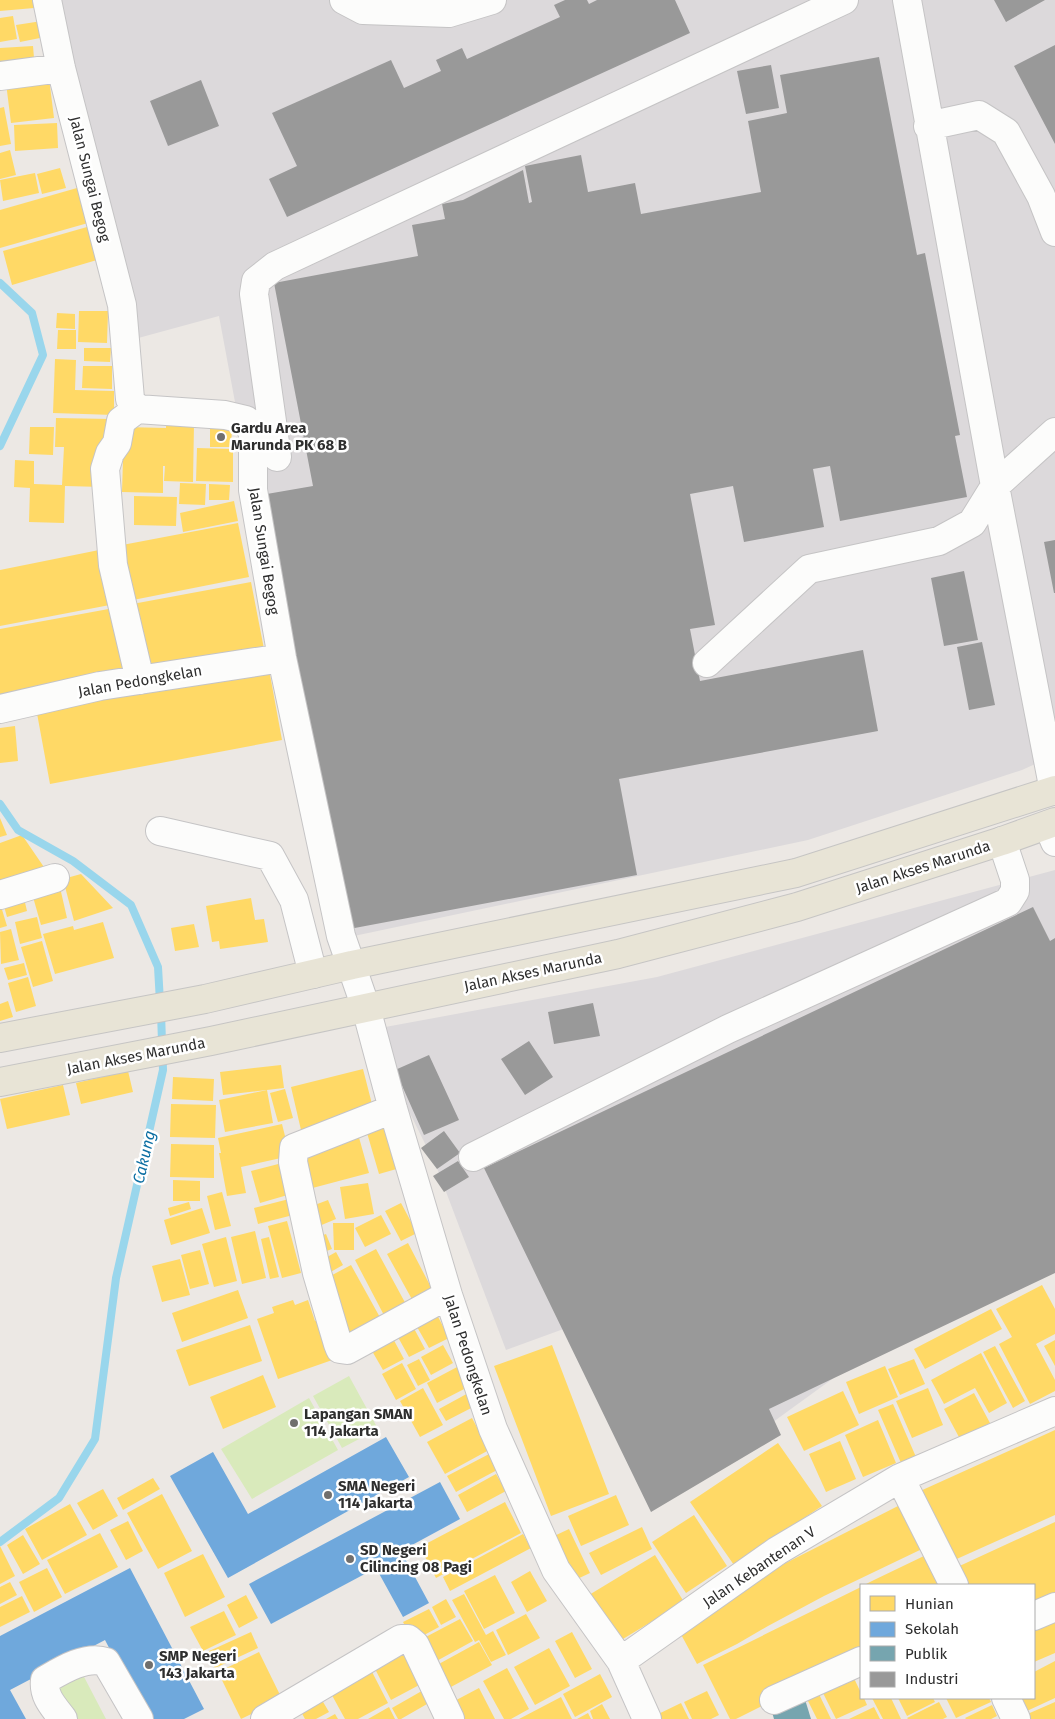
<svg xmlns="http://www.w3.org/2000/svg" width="1055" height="1719" viewBox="0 0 1055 1719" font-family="'Fira Sans',sans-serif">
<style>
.industrial{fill:#dcd9db}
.pitch{fill:#d9eabb}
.homes{fill:#ffd966}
.schools{fill:#6fa8dc}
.public{fill:#76a5af}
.industry{fill:#999}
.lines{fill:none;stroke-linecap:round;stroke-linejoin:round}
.stream{stroke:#99d6ec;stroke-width:8}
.minor-casing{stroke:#c5c4c5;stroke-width:30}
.major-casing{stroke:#c6c5c4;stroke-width:30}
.minor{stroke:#fcfcfb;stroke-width:28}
.major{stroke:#e8e4d6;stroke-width:28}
.poi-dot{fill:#706f6e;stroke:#fff;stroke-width:2}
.labels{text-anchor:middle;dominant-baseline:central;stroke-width:5;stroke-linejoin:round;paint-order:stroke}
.street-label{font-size:15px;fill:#2e2e2e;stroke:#fff}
.poi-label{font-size:15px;font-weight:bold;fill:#2e2e2e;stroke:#fff;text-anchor:start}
.water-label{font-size:16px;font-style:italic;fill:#0d6fa3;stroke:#fff}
</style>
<rect width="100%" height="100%" fill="#ece8e4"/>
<!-- industrial -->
<path class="industrial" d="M44,0H1055V755L1022,770L808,840L335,940L219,316L120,343Z
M1055,870V1268L835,1377L656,1507L569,1327L506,1350L437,1168L369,1030L657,977Z"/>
<!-- pitch -->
<path class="pitch" d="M349,1376L378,1429L342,1448L313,1396Z
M309,1398L338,1450L252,1499L221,1449Z
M82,1673L106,1719H52L39,1696Z"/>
<!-- homes -->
<path class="homes" d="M0,0H34V8L0,11Z
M13,16L17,39L0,42V18Z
M42,21L45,37L20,42L16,25Z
M33,46L35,70L0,73V48Z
M49,78L54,118L11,123L6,83Z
M4,107L11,144L0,146V108Z
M57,123L58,148L15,151L14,125Z
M10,150L16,175L0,179V153Z
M60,168L66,188L42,194L37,174Z
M35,173L39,193L3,201L0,180Z
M77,188L88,223L0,248V210Z
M87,227L97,260L12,285L3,251Z
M79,311H108L107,343L78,342Z
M57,313L75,314V329L56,328Z
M58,330H76V349H57Z
M84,348H111L110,362L84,361Z
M55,359L76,360L75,390L114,391V415L53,413Z
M83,366H112V389L82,388Z
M56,418L111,419L103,487L65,486L64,523L29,522L30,488L14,487L15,460L34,461V484L62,485L64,447H55Z
M166,423L194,424L193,482L164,481L165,466H163V493L122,492L124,427L166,428Z
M30,427H54L53,455L29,454Z
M210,427L232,428L231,447H210Z
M197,448L233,449V482L196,481Z
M180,483L206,484L205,505L179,504Z
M209,484L230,485L229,500H209Z
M134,496L177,497L176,526L134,525Z
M234,501L238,521L183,532L180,513Z
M238,523L249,577L128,601L117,546Z
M104,549L115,604L0,626V570Z
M251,582L264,649L140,672L127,605Z
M114,608L127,675L0,699V629Z
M268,664L282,740L50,784L36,708Z
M15,726L18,761L0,763V728Z
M0,818L7,835L0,837Z
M22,835L48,873L0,890V843Z
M81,874L113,908L74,921L63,879Z
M59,883L67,918L41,925L31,890Z
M23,894L27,911L7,917L2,899Z
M251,898L255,920L264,919L268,942L220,949L219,941L212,942L206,906Z
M0,903L7,926L0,928Z
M37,917L42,938L20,944L15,922Z
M103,922L114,958L55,974L43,934L73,926L74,930Z
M194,924L199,947L175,951L171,928Z
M11,929L19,960L1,964L0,932Z
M42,941L53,981L33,987L21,947Z
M24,963L27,975L8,980L4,968Z
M28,977L36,1006L16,1012L8,983Z
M8,1001L13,1017L0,1021V1004Z
M281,1065L284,1088L223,1095L220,1072Z
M363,1069L374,1112L301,1130L291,1087Z
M128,1071L133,1092L81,1104L76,1083Z
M173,1077L214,1079L213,1101L172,1099Z
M63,1085L70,1115L7,1129L0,1099Z
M285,1089L293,1118L278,1122L270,1093Z
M267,1090L273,1123L225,1132L219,1100Z
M171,1104L216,1105L215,1138L170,1137Z
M386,1119L400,1168L379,1174L365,1126Z
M282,1124L290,1156L241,1167L246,1193L227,1196L219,1153H221L218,1138Z
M358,1134L369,1173L305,1190L294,1151Z
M171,1144L214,1145V1178L170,1177Z
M290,1161L298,1192L260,1203L251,1171Z
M173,1180L200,1181V1201H173Z
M368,1183L374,1214L345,1219L340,1187Z
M222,1192L231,1226L215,1230L207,1196Z
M293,1198L297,1214L258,1224L254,1208Z
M328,1200L336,1219L312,1229L304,1209Z
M189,1202L191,1209L170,1216L168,1208Z
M401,1203L417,1233L401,1241L385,1211Z
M202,1208L210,1233L171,1245L164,1220Z
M381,1215L391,1234L365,1247L355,1228Z
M287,1221L301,1273L282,1278L268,1226Z
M333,1223H354V1250H334Z
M255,1231L266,1278L242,1284L231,1237Z
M326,1234L332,1249L321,1253L315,1238Z
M226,1237L237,1281L214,1287L202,1244Z
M269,1237L279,1277L270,1279L261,1239Z
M408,1243L434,1293L414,1303L387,1254Z
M376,1249L408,1308L386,1319L355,1260Z
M200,1250L209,1284L190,1289L181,1255Z
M336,1252L343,1265L327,1274L320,1261Z
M180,1259L190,1295L162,1302L152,1266Z
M351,1265L382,1321L352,1338L321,1281Z
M1042,1285L1055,1309V1334L1036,1344L1055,1380V1391L1030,1404L999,1344L1012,1337L996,1309Z
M238,1290L248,1318L182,1342L172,1313Z
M293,1300L295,1305L308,1300L315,1321L323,1318L338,1358L278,1379L257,1319L274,1313L272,1307Z
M433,1307L449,1338L429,1348L412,1318Z
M991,1309L1002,1329L925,1369L914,1349Z
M410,1321L425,1349L409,1357L394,1330Z
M250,1325L262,1361L189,1386L176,1350Z
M390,1333L404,1359L383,1370L368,1344Z
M1055,1340V1366L1044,1346Z
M443,1345L453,1363L431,1375L421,1357Z
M552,1345L609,1494L551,1516L494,1366Z
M995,1346L1025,1401L1013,1408L983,1352Z
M981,1353L1007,1403L989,1413L975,1388L944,1404L931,1380Z
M419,1359L430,1380L418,1386L407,1365Z
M914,1359L925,1384L900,1395L888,1369Z
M402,1363L416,1389L396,1400L382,1374Z
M459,1366L470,1386L437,1403L427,1383Z
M885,1366L898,1397L859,1414L846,1382Z
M263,1375L276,1407L223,1429L210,1397Z
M423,1388L443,1425L420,1437L400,1401Z
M928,1388L943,1425L912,1438L896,1401Z
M472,1391L479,1404L446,1421L439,1409Z
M843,1391L859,1425L804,1451L787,1417Z
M974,1393L990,1423L960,1439L944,1409Z
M893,1404L916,1457L901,1463L878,1410Z
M472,1418L489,1450L445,1474L427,1442Z
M878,1420L896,1463L863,1477L845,1435Z
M1055,1430V1515L950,1562L918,1492Z
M840,1441L856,1479L826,1492L809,1454Z
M778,1443L822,1506L734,1565L690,1502Z
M491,1453L499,1469L456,1492L447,1476Z
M496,1474L506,1491L467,1512L458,1495Z
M153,1478L160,1489L123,1510L117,1498Z
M103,1489L118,1516L93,1530L77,1503Z
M162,1494L192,1551L158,1569L127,1513Z
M616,1495L629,1525L581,1546L568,1516Z
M505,1502L521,1533L436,1578L420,1547Z
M70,1504L87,1535L42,1560L25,1529Z
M900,1505L922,1549L824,1596L768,1626L737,1644L697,1664L677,1627L772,1570Z
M694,1515L727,1566L686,1593L652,1542Z
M128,1521L143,1551L126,1560L110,1530Z
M1055,1522V1600L1034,1610V1585H960L953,1569Z
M642,1527L652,1549L601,1575L589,1553Z
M569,1529L590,1573L573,1581L552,1537Z
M100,1533L118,1567L65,1594L47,1560Z
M523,1534L531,1548L450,1591L443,1577Z
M23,1535L40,1564L23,1574L7,1545Z
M0,1546L15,1576L0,1584Z
M203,1554L225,1597L185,1617L164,1573Z
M655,1555L684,1602L613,1645L584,1598Z
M926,1555L941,1585H864L874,1580Z
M47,1568L62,1597L34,1612L19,1582Z
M530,1571L547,1601L527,1612L511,1582Z
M495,1575L515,1613L484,1629L464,1591Z
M10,1582L17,1595L0,1604V1587Z
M861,1587V1656L736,1719H730L703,1665Z
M464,1594L486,1635L493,1631L506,1655L491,1662L479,1640L475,1642L452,1600Z
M246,1595L258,1618L239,1628L227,1605Z
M22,1596L30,1612L0,1627V1607Z
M446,1599L456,1617L441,1625L432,1607Z
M429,1609L439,1627L413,1641L403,1622Z
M224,1611L236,1635L203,1651L190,1627Z
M1055,1613V1653L1034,1662V1622Z
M526,1614L540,1638L508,1655L496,1630Z
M460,1619L473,1641L433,1663L420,1640Z
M251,1632L258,1648L215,1668L207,1652Z
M572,1632L592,1669L575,1678L555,1641Z
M479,1642L492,1665L449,1688L437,1665Z
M404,1648L423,1683L391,1700L373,1665Z
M549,1648L570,1686L535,1705L514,1667Z
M259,1652L282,1699L241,1719L218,1672Z
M1055,1661V1698L1016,1716L1007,1698H1034V1672Z
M369,1666L388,1703L358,1719H345L328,1688Z
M507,1668L529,1709L511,1719H504L483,1681Z
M851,1672L861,1693V1698H864L867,1705L836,1719L820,1687Z
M600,1674L612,1697L575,1717L563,1694Z
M427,1688L434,1700L401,1719H398L392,1708Z
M479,1688L495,1719H452L445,1706Z
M817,1690L831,1719H817L805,1695Z
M707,1691L719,1715L711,1719H692L684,1702Z
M319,1695L329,1712L316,1719H305L298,1706Z
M561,1697L572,1719H519Z
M872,1698H891L901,1719H883Z
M898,1698H933L935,1702L907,1716Z
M946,1698H989L991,1702L956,1718Z
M939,1702L947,1717L943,1719H908L907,1718Z
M1055,1702V1719H1016Z
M681,1703L689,1719H648Z
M602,1704L610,1719H593L590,1711Z
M992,1705L997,1716L991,1719H966L965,1718Z
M389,1707L395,1719H368Z
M874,1707L880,1719H849Z
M588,1713L591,1719H577Z
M335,1714L338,1719H326Z"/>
<!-- schools -->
<path class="schools" d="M386,1437L409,1477L228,1578L170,1476L213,1452L248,1514Z
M440,1482L460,1519L401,1551L429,1603L403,1617L376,1568L271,1624L249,1584Z
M130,1568L204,1709L184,1719H146L105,1640L10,1690L26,1719H0V1636Z"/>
<!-- public -->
<path class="public" d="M803,1693L811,1719H774L769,1702Z"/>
<!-- industry -->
<path class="industry" d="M565,0H587L589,4L597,0H675L690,33L287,217L269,179L297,166L272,113L391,60L404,88L441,71L436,60L462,48L467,59L560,17L554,5Z
M994,0H1045L1006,22Z
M1055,45V144L1014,66Z
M879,57L917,255L925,253L960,435L955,436L967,497L840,521L830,466L813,469L824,527L744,542L733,486L690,494L715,625L690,629L700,681L863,650L878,731L619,779L637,875L344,930L261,495L313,486L274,283L418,256L412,225L445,219L442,204L463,200L523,170L529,203L532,202L525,166L581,155L588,192L635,183L641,214L761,192L748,121L787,113L780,75Z
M771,65L779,108L746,114L737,71Z
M201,80L219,126L168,146L150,101Z
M1055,540V593H1054L1044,542Z
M964,571L978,640L944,646L931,578Z
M982,642L995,705L969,710L957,647Z
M1033,907L1050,941L1055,938V1273L769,1409L781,1435L651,1512L484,1168Z
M593,1003L600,1036L554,1044L548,1012Z
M529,1041L553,1077L525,1095L501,1059Z
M429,1055L459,1120L424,1135L395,1070Z
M444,1131L460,1153L437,1169L421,1148Z
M458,1161L469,1177L444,1192L433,1176Z"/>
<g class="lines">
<!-- stream -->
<path class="stream" d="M0,283L32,313L43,355L0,446
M0,804L18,830L73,861L131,905L158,967L160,1002
M0,1542L59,1498L95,1439L116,1278L163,1070L161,1013"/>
<!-- minor casing -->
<g class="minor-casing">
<path id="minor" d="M47,0L61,68L122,305L130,399L137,409L225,415L246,420L253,433V490L282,658L341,936L366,1008L393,1109L448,1295L493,1429L556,1570L621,1661L647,1719
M344,0L363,10L449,13L492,0
M907,0L995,486L1054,791
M0,76L61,68
M928,126L979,115L1006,132L1041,196L1055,232
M137,409L121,421L117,443L110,453L105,469L113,565L140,680
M277,457L254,294L256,281L275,266L844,0
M707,663L809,569L939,541L972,523L995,486L1055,432
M0,709L100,686L282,658
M1048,825L1055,842
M160,831L270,856L294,900L313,974
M0,895L55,878
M393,1109L294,1148L293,1162L317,1273L338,1344L340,1349L347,1350L448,1295
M473,1157L728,1029L1008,902L1015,891V880L1002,841
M900,1478L954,1585
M1034,1616L1055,1607
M621,1661L777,1551L900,1478L1055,1411
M1006,1698L1016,1719
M774,1700L861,1661
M63,1719C53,1706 43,1696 45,1680C62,1670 86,1655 106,1662L139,1719
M265,1719L394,1643L401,1639H408L415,1645L450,1719"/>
</g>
<!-- major casing -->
<g class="major-casing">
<path id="major" d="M0,1038L205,999L352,965L796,873L1055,790
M0,1082L211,1041L618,954L797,907L1002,841L1055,822"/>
</g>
<!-- minor -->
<use href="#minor" class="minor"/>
<!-- major -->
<use href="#major" class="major"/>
</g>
<!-- markers -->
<g class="poi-dot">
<circle cx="221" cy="437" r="5"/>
<circle cx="294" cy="1423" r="5"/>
<circle cx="328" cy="1495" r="5"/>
<circle cx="350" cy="1559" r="5"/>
<circle cx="149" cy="1665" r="5"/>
</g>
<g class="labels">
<!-- street labels -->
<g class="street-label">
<text transform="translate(90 179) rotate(76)">Jalan Sungai Begog</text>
<text transform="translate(264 551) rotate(81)">Jalan Sungai Begog</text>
<text transform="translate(140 681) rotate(-10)">Jalan Pedongkelan</text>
<text transform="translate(923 867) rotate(-18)">Jalan Akses Marunda</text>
<text transform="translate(533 972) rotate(-12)">Jalan Akses Marunda</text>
<text transform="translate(136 1056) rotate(-11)">Jalan Akses Marunda</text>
<text transform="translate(468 1355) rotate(72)">Jalan Pedongkelan</text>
<text transform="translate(759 1567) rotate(-34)">Jalan Kebantenan V</text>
</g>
<!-- poi labels -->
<g class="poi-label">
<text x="231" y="428">Gardu Area<tspan x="231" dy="17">Marunda PK 68 B</tspan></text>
<text x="304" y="1414">Lapangan SMAN<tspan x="304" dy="17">114 Jakarta</tspan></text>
<text x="338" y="1486">SMA Negeri<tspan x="338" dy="17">114 Jakarta</tspan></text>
<text x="360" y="1550">SD Negeri<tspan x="360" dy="17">Cilincing 08 Pagi</tspan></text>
<text x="159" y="1656">SMP Negeri<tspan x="159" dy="17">143 Jakarta</tspan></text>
</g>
<!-- water labels -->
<g class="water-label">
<text transform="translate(144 1157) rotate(-77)">Cakung</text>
</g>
</g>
<!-- legend -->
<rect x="860" y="1584" width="175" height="115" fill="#ffffff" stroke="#ababab"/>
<rect x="870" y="1596" width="25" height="15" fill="#ffd966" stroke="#ababab"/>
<text x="905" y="1609" font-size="15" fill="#2e2e2e">Hunian</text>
<rect x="870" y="1622" width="25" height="15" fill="#6fa8dc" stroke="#ababab"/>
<text x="905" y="1634" font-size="15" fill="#2e2e2e">Sekolah</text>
<rect x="870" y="1646" width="25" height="15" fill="#76a5af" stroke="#ababab"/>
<text x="905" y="1659" font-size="15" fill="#2e2e2e">Publik</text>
<rect x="870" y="1672" width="25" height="15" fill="#999999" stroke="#ababab"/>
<text x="905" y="1684" font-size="15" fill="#2e2e2e">Industri</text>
</svg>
